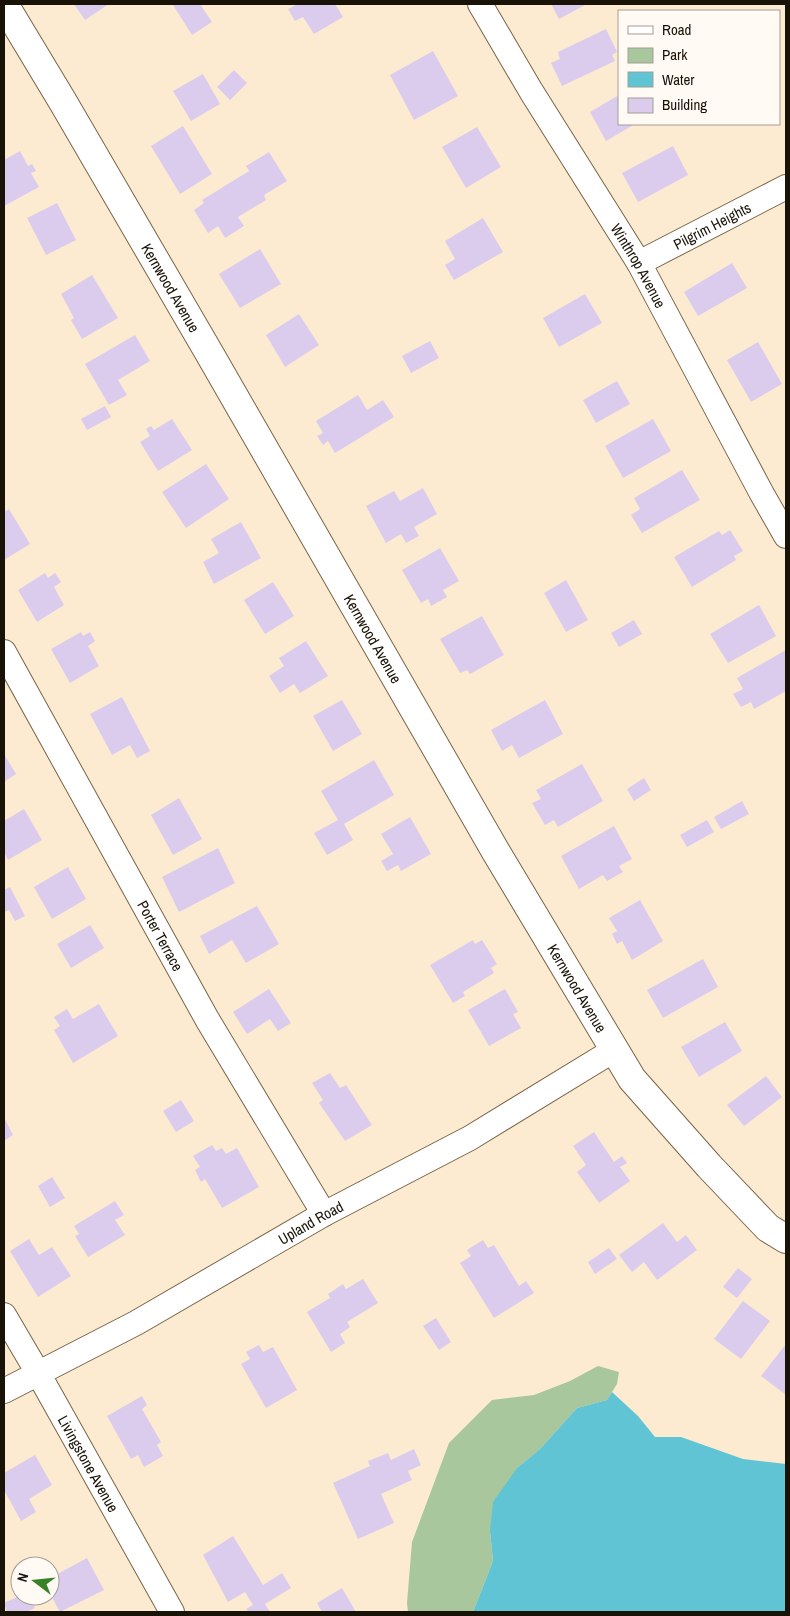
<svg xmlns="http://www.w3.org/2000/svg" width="790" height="1616" viewBox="0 0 790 1616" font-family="'Archivo Narrow',sans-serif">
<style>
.green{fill:#a8c79d}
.water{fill:#60c4d5}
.building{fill:#dbccee}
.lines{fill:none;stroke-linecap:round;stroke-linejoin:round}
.minor-casing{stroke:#786548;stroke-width:26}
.secondary-casing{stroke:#786548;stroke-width:30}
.minor{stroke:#fff;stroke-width:24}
.secondary{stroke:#fff;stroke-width:28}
.labels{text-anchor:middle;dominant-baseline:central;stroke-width:4;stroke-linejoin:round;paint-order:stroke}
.street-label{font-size:15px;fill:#191207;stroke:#fffaf4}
</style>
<rect width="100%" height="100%" fill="#fcebd1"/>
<!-- green -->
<path class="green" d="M598,1366L619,1372L617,1384L607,1400L577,1408L540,1449L517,1468L490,1531L493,1561L473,1612H408L407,1603L412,1542L449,1443L492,1400L534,1395L570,1381Z"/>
<!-- water -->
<path class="water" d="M612,1392L638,1416L655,1437H681L743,1459L786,1464V1612H473L493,1561L490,1531L493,1502L517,1468L540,1449L577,1408L607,1400Z"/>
<!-- building -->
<path class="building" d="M74,4H109L85,20Z
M175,4H200L212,22L192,35L173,5Z
M298,4H335L343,17L314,34L303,17L295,21L288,9Z
M551,4H587L559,19Z
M606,29L617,52L612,55L615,61L562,86L551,63L560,59L558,52Z
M433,51L458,96L414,120L390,75Z
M234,70L247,83L230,100L217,87Z
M203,74L220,104L191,121L173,91Z
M619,95V124H635L606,141L590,112Z
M183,126L212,174L180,194L151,146Z
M477,127L501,167L466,188L442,147Z
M673,146L688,175L638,202L622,173Z
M20,151L28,166L32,164L36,171L31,173L39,187L4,206V160Z
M269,152L287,181L264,195L266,200L238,217L244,226L225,238L218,226L208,233L194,210L204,203L202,200L249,171L246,166Z
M57,203L76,240L46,255L27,218Z
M483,218L503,252L454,280L445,265L455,259L445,241Z
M260,249L281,284L240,308L219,274Z
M732,263L747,288L698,316L684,292Z
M92,275L118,318L82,339L71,320L74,318L61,294Z
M585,294L602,323L559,347L543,318Z
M299,314L319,345L285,367L266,335Z
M135,335L150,361L118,380L127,395L109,405L85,364Z
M430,341L439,358L411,373L402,356Z
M758,342L782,384L751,402L727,360Z
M617,381L630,404L596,423L583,400Z
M358,395L367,410L383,400L394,417L335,453L328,441L323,445L317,436L323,433L316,421Z
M105,406L111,417L87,430L81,419Z
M172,419L192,450L158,471L140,442L150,436L146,429L151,426L154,430Z
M653,419L671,451L623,478L605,446Z
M206,464L229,499L186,528L162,492Z
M682,470L700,500L642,533L631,515L640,509L634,498Z
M423,488L437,514L414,527L419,536L406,543L401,534L386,543L366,506L394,491L400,501Z
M9,509L30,544L4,560V512Z
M241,522L261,558L214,584L203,562L219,553L211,539Z
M730,530L743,551L734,556L736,560L692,587L674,557L719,531L722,535Z
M440,548L459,581L443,590L447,597L431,606L428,599L421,603L402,570Z
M45,573L48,578L55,573L61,582L54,587L64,605L37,622L18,590Z
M566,580L588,620L566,632L544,593Z
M273,582L294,616L265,634L244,600Z
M759,605L776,636L728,663L710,634Z
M482,616L504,655L470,674L467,670L460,673L440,639Z
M634,620L642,634L619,647L611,633Z
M81,632L83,636L90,632L95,641L88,646L99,666L70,683L51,649Z
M306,641L328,676L300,693L294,684L280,693L269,676L284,666L279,658Z
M786,650V691L754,709L751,702L741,707L733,694L743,689L737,678Z
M122,697L150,751L137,758L130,745L112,755L90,714Z
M342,700L362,734L333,751L313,716Z
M545,700L563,734L519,758L512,745L502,751L491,730Z
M4,754L16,774L4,782Z
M374,760L394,795L344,824L353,840L327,855L314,833L338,820L321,791Z
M582,764L603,801L558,827L554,820L545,825L532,803L541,799L536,790Z
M644,778L651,790L634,801L627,789Z
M179,798L202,839L173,855L151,815Z
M742,801L749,814L721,829L714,817Z
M24,809L42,840L8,860L4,852V821Z
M410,817L431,854L401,871L398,865L387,871L381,861L393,854L381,834Z
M707,820L714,832L687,847L680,835Z
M614,826L632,859L619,866L623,872L607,881L603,875L579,889L561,856Z
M218,848L235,883L179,912L162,877Z
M68,867L86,899L52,919L34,887Z
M10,887L25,916L15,921L9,910L4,912V890Z
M640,900L663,941L632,960L622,941L617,944L612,934L617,931L609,918Z
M257,906L279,944L246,963L232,940L209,954L200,936Z
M90,925L104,948L71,968L57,944Z
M473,940L475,944L482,940L497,964L491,968L494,973L463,992L465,996L453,1003L430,965Z
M703,959L718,987L663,1018L647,990Z
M269,989L291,1023L278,1031L270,1019L247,1034L233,1012Z
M505,989L518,1012L513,1014L521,1028L489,1046L468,1010Z
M99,1004L118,1036L73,1063L54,1030L60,1026L54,1017L67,1009L73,1019Z
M725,1022L742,1051L699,1077L681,1047Z
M330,1073L340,1088L346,1085L372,1125L345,1141L319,1103L323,1100L312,1083Z
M766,1076L782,1097L744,1126L727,1105Z
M181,1100L194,1121L176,1132L163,1111Z
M4,1117L13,1135L4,1141Z
M594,1132L614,1162L622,1156L627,1163L620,1167L630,1181L599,1203L577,1172L586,1165L573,1146Z
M212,1145L216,1151L222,1148L226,1154L237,1148L259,1187L222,1208L205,1179L201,1182L195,1170L200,1167L193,1156Z
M52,1177L65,1198L50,1207L38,1186Z
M115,1201L124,1215L115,1220L125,1235L88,1257L75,1236L79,1234L74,1226Z
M663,1223L677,1242L686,1235L697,1250L657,1280L644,1262L632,1272L619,1255Z
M29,1239L39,1255L52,1247L71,1276L38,1297L10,1251Z
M483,1240L488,1248L494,1245L519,1286L526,1281L534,1293L494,1318L460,1263L471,1256L467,1250Z
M609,1248L617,1259L595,1274L588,1262Z
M738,1268L752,1279L737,1298L723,1287Z
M363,1279L378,1303L347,1322L350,1327L340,1334L345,1343L331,1352L307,1312L330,1298L328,1294L343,1284L346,1289Z
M743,1301L770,1321L741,1359L714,1339Z
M436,1318L451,1342L439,1350L423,1326Z
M786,1344V1395L761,1376Z
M259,1345L263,1352L273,1347L297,1390L266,1408L241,1364L250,1359L246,1352Z
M142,1396L147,1405L142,1409L161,1442L157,1445L163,1456L144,1467L138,1455L131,1459L107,1416Z
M414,1449L421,1465L408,1471L412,1480L381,1494L394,1523L358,1539L333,1483L370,1466L368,1461L388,1453L391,1460Z
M35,1455L52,1485L29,1499L36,1512L21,1521L4,1490V1473Z
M233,1536L263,1585L282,1573L291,1588L265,1604L270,1612H249L246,1609L253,1605L245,1592L228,1602L203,1555Z
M87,1558L104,1590L60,1612L50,1594V1590L54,1588L50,1578Z
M342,1588L356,1612H322L317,1603Z
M19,1596H29L35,1608L26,1612H7L4,1603Z"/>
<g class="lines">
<!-- minor casing -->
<g class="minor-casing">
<g id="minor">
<path id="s1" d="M480,4L531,91L639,263L762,494L786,536"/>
<path id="s2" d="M639,263L786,187"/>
<path id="s3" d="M4,652L207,1019L324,1214"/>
<path id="s4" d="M4,1315L38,1373L172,1612"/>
<path id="s5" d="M4,1391L136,1323L324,1214L470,1138L614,1050"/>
</g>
</g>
<!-- secondary casing -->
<g class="secondary-casing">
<g id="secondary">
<path id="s6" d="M4,4L63,102L208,351L496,852L632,1079L709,1166L768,1228L786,1239"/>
</g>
</g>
<!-- minor -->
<use href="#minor" class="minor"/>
<!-- secondary -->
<use href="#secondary" class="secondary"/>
</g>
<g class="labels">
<!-- street labels -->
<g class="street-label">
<text stroke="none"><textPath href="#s2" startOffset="82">Pilgrim Heights</textPath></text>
<text stroke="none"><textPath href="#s1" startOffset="306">Winthrop Avenue</textPath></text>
<text stroke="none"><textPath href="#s6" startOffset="329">Kernwood Avenue</textPath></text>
<text stroke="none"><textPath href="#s6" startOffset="734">Kernwood Avenue</textPath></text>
<text stroke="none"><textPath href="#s3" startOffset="324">Porter Terrace</textPath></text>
<text stroke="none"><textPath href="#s6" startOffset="1139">Kernwood Avenue</textPath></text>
<text stroke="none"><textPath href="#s5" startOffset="350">Upland Road</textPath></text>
<text stroke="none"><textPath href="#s4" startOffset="171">Livingstone Avenue</textPath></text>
</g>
</g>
<!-- border -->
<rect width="790" height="1616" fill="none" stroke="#191207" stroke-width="10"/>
<!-- legend -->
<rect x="618" y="10" width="162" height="115" fill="#fffaf4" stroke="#a39d95"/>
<rect x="628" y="26" width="25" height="8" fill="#ffffff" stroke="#a39d95"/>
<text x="662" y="35" font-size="15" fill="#191207">Road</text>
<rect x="628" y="48" width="25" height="15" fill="#a8c79d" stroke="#a39d95"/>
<text x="662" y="60" font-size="15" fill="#191207">Park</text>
<rect x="628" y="72" width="25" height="15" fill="#60c4d5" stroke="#a39d95"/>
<text x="662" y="85" font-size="15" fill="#191207">Water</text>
<rect x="628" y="98" width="25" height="15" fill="#dbccee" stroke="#a39d95"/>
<text x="662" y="110" font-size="15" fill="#191207">Building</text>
<!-- north arrow -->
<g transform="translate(35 1581) rotate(286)"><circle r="24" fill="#fffaf4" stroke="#a39d95"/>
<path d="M0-4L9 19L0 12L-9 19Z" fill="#398229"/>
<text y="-8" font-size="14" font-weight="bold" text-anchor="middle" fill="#191207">N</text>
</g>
</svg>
